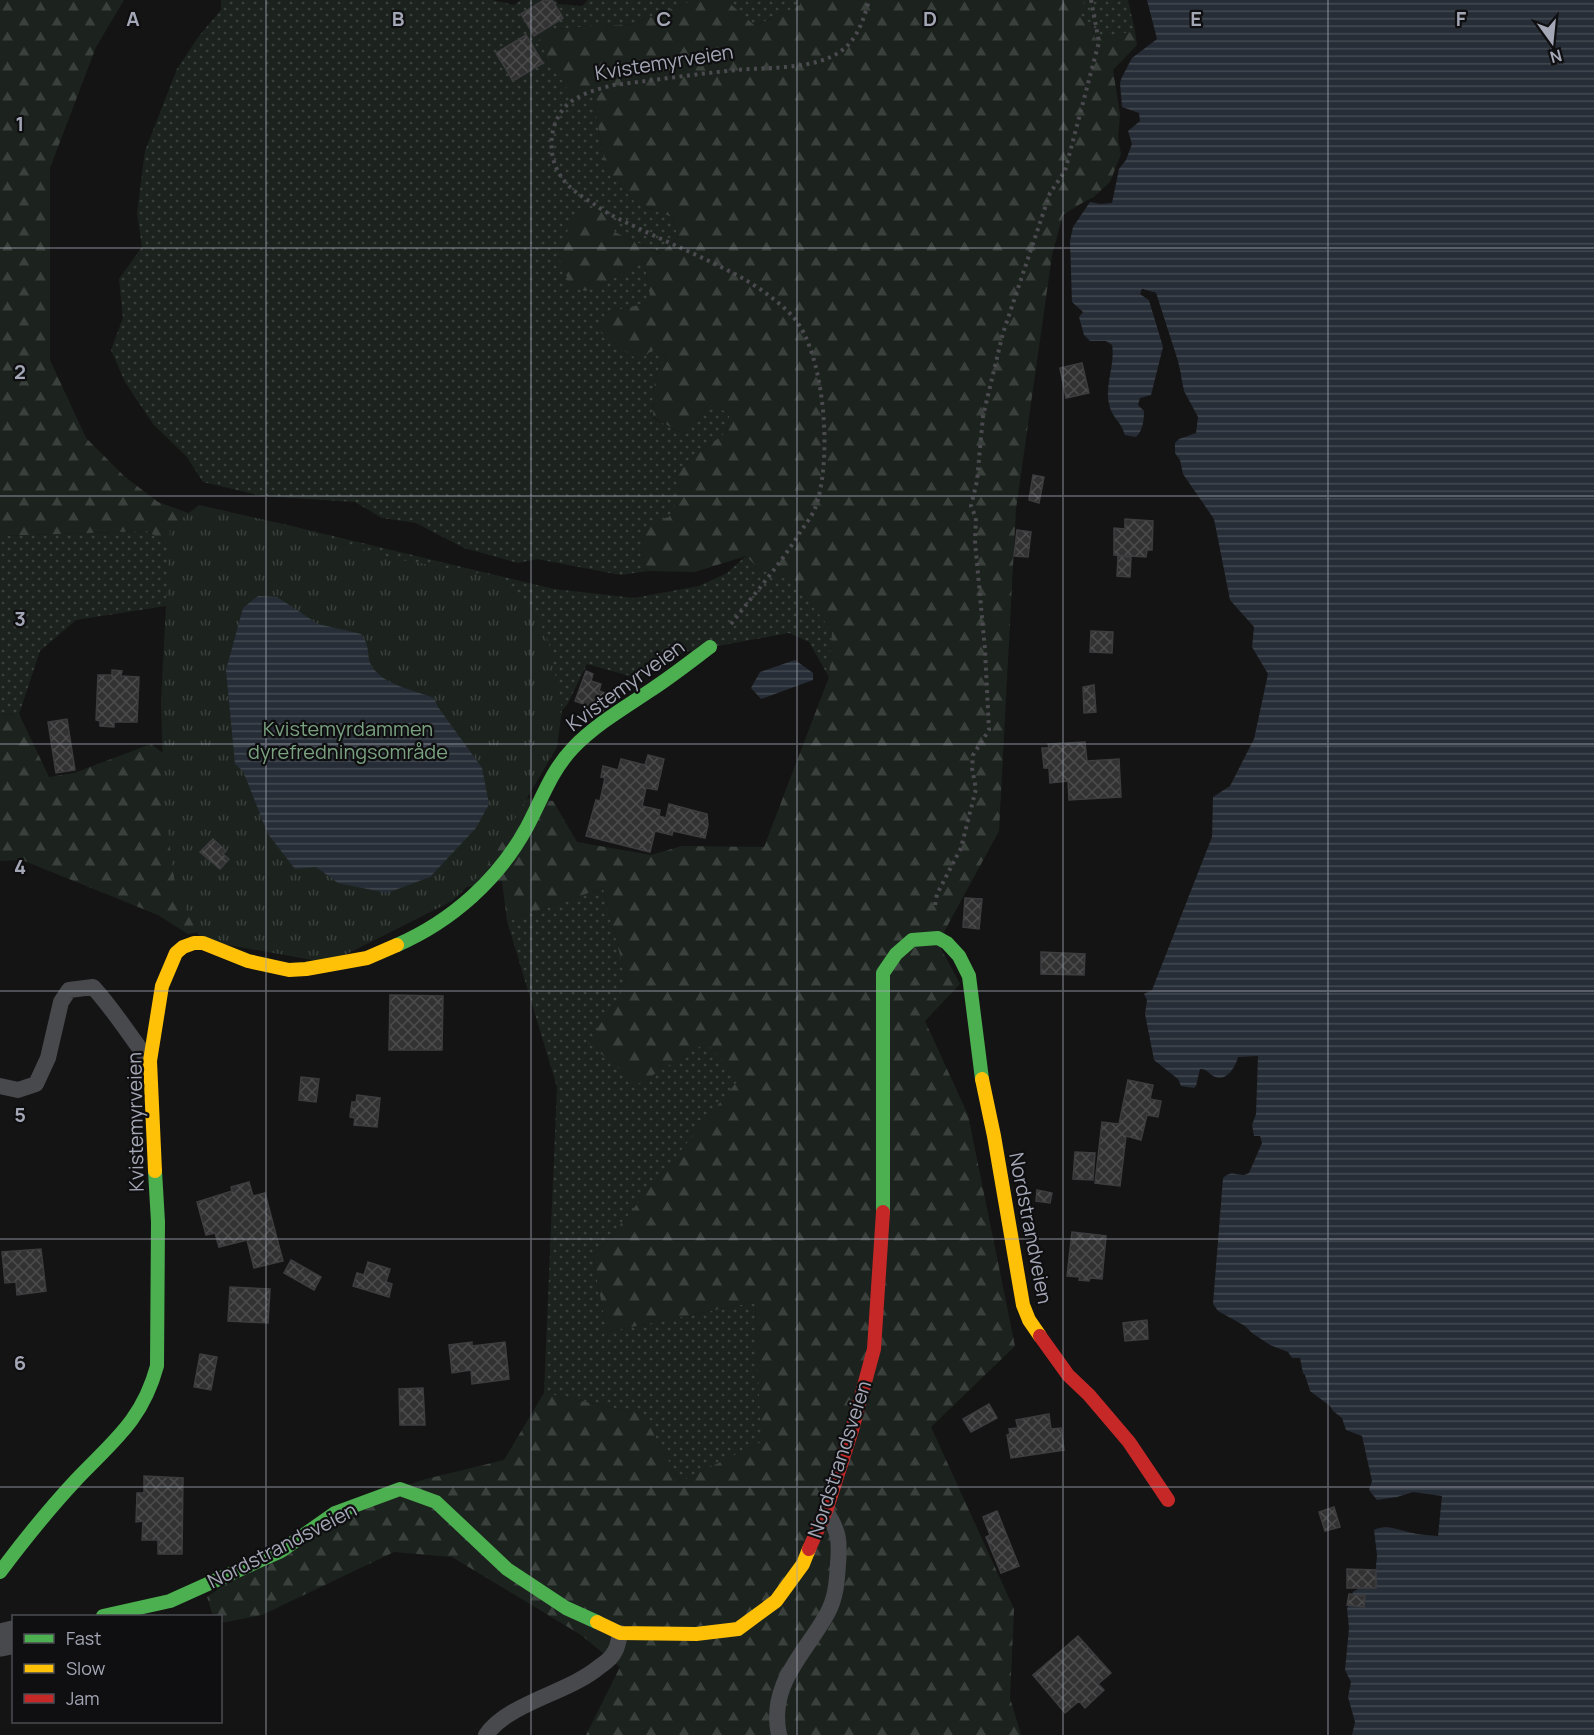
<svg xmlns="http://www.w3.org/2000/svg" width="1594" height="1735" viewBox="0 0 1594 1735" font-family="Manrope,sans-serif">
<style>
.grass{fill:url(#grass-dots)}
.forest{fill:url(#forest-firs)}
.park{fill:url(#park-tufts)}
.water{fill:url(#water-rules)}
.pier{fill:#141414}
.building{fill:url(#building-cross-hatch);stroke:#3d3d40;stroke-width:1.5}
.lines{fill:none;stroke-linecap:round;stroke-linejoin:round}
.path{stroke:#4a4a4f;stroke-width:4;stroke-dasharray:3 4.5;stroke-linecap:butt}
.lane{stroke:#48494d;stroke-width:16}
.street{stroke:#48494d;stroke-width:33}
.fast{stroke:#4caf50;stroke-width:14}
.slow{stroke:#ffc107;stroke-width:14}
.jam{stroke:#c62828;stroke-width:14}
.grid{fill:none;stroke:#a4a8b6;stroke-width:1.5;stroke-opacity:0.55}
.labels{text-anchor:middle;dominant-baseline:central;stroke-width:4.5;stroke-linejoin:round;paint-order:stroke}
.street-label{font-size:20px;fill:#a4a8b6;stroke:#0f0e10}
.park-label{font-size:20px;fill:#7aa281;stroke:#0f0e10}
.grid-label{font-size:20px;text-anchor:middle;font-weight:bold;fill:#a4a8b6;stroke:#0f0e10;stroke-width:4.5;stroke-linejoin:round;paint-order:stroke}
</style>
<defs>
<pattern id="grass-dots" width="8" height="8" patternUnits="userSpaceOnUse" patternTransform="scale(1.5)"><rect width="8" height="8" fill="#1c231e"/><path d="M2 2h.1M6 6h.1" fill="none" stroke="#3a403c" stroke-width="1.8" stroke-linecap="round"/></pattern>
<pattern id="forest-firs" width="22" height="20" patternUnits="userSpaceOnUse" patternTransform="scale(1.5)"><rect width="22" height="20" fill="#1c231e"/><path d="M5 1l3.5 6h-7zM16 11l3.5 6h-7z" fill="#3a403c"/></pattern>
<pattern id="park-tufts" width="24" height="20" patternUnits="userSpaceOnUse" patternTransform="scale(1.5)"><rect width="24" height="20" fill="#1c231e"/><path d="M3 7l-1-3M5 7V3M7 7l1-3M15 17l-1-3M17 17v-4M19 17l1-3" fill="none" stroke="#3a403c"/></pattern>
<pattern id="water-rules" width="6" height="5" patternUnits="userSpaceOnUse" patternTransform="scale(1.5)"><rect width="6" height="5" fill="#272d36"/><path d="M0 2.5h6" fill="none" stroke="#434951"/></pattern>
<pattern id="building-cross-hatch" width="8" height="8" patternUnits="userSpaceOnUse" patternTransform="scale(1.5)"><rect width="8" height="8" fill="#323233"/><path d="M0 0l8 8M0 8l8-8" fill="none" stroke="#4d4d4e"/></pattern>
</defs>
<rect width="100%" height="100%" fill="#141414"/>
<!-- grass -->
<path class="grass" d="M221,0H492L514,5L521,0H555L558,4L582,6L588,0H694L632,24L552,29L593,95L606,171L637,204L672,217L678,236L662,254L615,232L602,212L600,286L644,261L651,302L605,313L652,350L666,357L655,375L653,418L679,432L696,421L710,403L730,414L727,432L696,454L676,472L680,496L669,518L639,550L648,571L621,575L537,559L518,563L464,548L416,523L382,518L355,502L262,496L203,482L187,457L153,424L125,382L111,350L123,318L119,279L142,247L137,213L145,151L177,69L199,36L221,10Z
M726,0H800L801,5L754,26Z
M1082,0H1128L1135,31L1095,40L1092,24L1081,19L1078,12L1083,3Z
M283,524L554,589L634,598L699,586L727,573L746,556L758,568L793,582L832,630L829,677L809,642L789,633L685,652L637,678L587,664L567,705L538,737L185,603L76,620L40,651L19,714L0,715V536L147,531L162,540Z
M603,888L627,983L706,1042L741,1078L593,1258L607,1332L755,1302L762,1442L680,1482L643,1414L544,1393L557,1087L507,921Z"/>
<!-- forest -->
<path class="forest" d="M0,0H124L96,47L50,168V360L86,438L124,476L158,502L205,519L198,543L162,540L147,531L0,536Z
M694,0H726L755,26L800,5V0H1082L1084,3L1079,12L1081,19L1092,24L1095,40L1135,31L1137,45L1113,70L1120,114L1118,139L1121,154L1110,182L1094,197L1082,203L1063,215L1052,255L1016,509L999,831L938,943L960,984L925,1021L968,1115L1015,1346L931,1427L1014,1609L1010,1698L1021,1735H586L620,1667L581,1635L452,1557L394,1552L262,1615L221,1623L220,1616H213L207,1597L328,1511L426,1479L504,1460L544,1393L643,1414L680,1482L761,1442L755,1302L607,1332L593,1258L740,1078L706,1043L638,1084L588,1043L627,983L603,888L507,921L502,881L188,934L158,915L22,860L0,861V715L19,714L49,777L74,773L151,744L177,764L553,801L577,842L651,855L682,846L764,847L829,677L832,630L793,582L758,568L746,556L695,572L648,571L639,550L648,523L669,517L680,496L676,472L696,454L727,432L730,414L710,403L696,421L679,432L653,417L655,375L666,357L652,350L639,361L600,332L605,313L651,302L644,261L600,286L585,291L571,287L556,251L582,206L602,212L615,232L661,254L678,236L672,217L637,204L606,171L593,95H571L538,41L551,29L632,24Z"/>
<!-- park -->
<path class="park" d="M199,505L296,527L390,558L494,576L534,608L549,643L562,709L557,747L484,871L452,901L329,963L201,940L176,891L164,803L161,702L170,528Z"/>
<!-- water -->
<path class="water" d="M1147,0H1594V1735H1352L1355,1722L1348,1697L1351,1682L1345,1670L1349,1628L1347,1609L1353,1592L1375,1578L1377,1555L1374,1530C1386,1523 1401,1531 1413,1533C1420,1535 1430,1535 1438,1536L1442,1496L1413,1492L1397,1497L1377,1500L1369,1490L1372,1481L1362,1436L1346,1430L1342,1418L1333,1411L1330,1406L1310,1391L1305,1375L1303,1373L1300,1358H1292L1288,1352L1270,1345L1252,1333L1245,1326L1218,1311L1213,1304L1223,1178C1232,1170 1234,1175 1244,1175L1249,1173L1262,1143L1260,1136H1254L1252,1125L1256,1114L1258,1056L1238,1057C1235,1068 1226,1083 1213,1076C1207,1072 1207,1069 1200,1069L1196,1086L1194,1088L1181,1086L1178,1079L1154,1060L1145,1014L1147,1000L1144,994L1152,990L1212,837L1213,797L1230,786L1254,739L1268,674L1252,647L1254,627L1230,600L1214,519L1183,474L1180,460L1175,453V443L1179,439L1196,433L1198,417L1184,391L1178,361L1156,293L1142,289L1141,294L1149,300L1163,347L1151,395L1140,398L1138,405L1144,411C1144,419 1143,431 1136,437L1125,435C1120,418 1110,419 1108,397C1107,380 1115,362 1112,345L1106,341H1090L1084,335L1079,317L1083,312L1072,302L1070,241L1073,227L1090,202L1100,204L1112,203L1119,169L1126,160L1132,144L1128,131L1140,121L1139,113L1122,107L1120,83L1122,77L1132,58L1157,39Z
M258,596L277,597L318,624L361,634C371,647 366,654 371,665C382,685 414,690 434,698L438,707L482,768L489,804L476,828L430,877L387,893L338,883L316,867L295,869L268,834L243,771L235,764L226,670L243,608Z
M795,660L813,673V680L761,699L751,688L760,672Z"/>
<!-- pier -->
<path class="pier" d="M1142,289L1156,293L1181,374L1179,381L1175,362L1154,296L1144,293L1152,299L1166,347L1163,362L1153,398L1165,351L1149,300L1140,294Z"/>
<!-- building -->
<path class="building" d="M544,0H552L563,18L534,36L521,14Z
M526,35L543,63L513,81L496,53Z
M1082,363L1089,393L1066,398L1060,368Z
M1033,475L1044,477L1039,503L1029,500Z
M1125,519L1153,521L1152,550H1147L1146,557L1114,555V528L1125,529Z
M1017,530L1031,532L1028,557L1014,556Z
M1118,556L1131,557L1130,577L1117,576Z
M1091,631L1113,632L1112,653L1090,652Z
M112,670L122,671L121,676L139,677L137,722H114V727L100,726V721L96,720L98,675H112Z
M586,671L593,674L591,681L601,684L599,691L608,694L603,711L575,701Z
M1094,685L1096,712L1084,713L1083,687Z
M67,719L75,770L56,773L48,722Z
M1085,742L1087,761L1119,759L1121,797L1069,800L1068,781L1050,783L1049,768H1044L1042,748H1049L1048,744Z
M648,755L664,759L657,790L646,788L642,806L660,810L659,816L666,818L669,804L707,814L708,825L705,838L673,831L672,835L655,831L650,852L586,836L596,800L600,801L605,778L601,777L603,766L618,770L621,759L645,765Z
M213,839L226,851L223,854L229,859L220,869L200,852Z
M965,898L982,899L979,929L963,927Z
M1041,952L1085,954L1084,975L1041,974Z
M390,995L443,996L442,1050H389Z
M301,1077L319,1079L316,1102L299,1100Z
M1128,1080L1153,1085L1150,1099L1161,1101L1158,1117L1147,1115L1141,1140L1126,1136L1120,1186L1095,1183L1102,1122L1119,1124Z
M357,1095L380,1098L377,1127L354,1125L355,1118L350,1117L352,1102H356Z
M1075,1152L1095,1153L1093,1180L1073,1179Z
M249,1182L253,1196L265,1193L283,1261L254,1268L247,1240L219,1247L215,1233L206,1235L197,1202L232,1191L231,1187Z
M1037,1190L1052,1193L1050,1203L1036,1201Z
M1072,1232L1106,1236L1102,1279L1090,1278L1089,1281L1079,1280L1080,1277L1067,1276Z
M41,1249L46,1291L17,1295L16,1282L5,1283L2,1252Z
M291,1260L321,1277L314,1290L284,1273Z
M368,1262L390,1269L386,1282L392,1284L389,1297L353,1286L357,1273L364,1275Z
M230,1287L270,1289L268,1323L228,1321Z
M1147,1320L1148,1339L1125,1341L1123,1323Z
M472,1342V1346L505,1342L509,1379L472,1384L471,1370L452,1373L449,1345Z
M200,1354L217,1357L211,1390L194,1387Z
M423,1388L425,1425H400L399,1389Z
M989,1404L997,1418L971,1432L963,1419Z
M1049,1414L1051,1429L1061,1428L1064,1450L1011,1458L1007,1435L1010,1434L1009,1429L1018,1428L1016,1420Z
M144,1476L183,1478L182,1554H158V1540H142L143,1521L136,1522L137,1493H144Z
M1334,1507L1340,1527L1325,1531L1319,1512Z
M997,1511L1019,1566L1001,1573L986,1537L990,1535L983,1517Z
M1347,1569L1376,1570V1588H1347Z
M1349,1594L1365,1596L1364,1607L1347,1605Z
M1078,1636L1111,1673L1098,1684L1104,1690L1085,1708L1079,1701L1065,1713L1033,1675Z"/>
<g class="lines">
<!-- path -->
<path class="path" d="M731,624C754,594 779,566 799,534C804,526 810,519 814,511C833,466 826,356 794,318C781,303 761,289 744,279C710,260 673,245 638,228C623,221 607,214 594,204C582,197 567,187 560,175C547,154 549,125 565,107C577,94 598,89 614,85C655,80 696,74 737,70C768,67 815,70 841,51C857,40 864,19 869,0
M935,905L937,894L961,848L976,789L972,768L973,755L989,730L985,650L975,541L976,518L971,506L977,481L983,416L1003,333L1050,193L1065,171L1099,42L1091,0"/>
<!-- lane -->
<path class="lane" d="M0,1086L18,1090L36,1084L48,1058L61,1002L69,990L93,987C114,1010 130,1036 149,1061
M486,1735C508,1703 568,1693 599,1667C605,1663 612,1658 615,1651C618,1646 619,1639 620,1633
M779,1735C768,1684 805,1654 827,1614C836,1598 837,1581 838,1564C840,1540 839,1532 826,1511"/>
<!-- street -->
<path class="street" d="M0,1640L14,1637"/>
<!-- fast -->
<path class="fast" d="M397,945C452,921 499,879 527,827C542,799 551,771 573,748C595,725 624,708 651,690C671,677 690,662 710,647
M883,1212V973L896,954L912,940L938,938L947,943L959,956L969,976L982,1079
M0,1572C24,1540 49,1509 76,1480C113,1441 142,1421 157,1366L158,1222L155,1171
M103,1616L170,1601L281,1551L335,1513L400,1489L436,1502L507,1569L566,1608L597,1622"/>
<!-- slow -->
<path class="slow" d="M982,1079L994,1136L1023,1305L1029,1320L1040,1336
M155,1171L150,1061L162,986L176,953L183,947L194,943H203L248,961L289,970L306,969L367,958L397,945
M597,1622L620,1633L696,1634L738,1629L776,1601L803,1564L809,1549"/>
<!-- jam -->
<path class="jam" d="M1040,1336L1068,1375L1089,1395L1129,1442L1168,1500
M809,1549L826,1511L852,1430L874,1349L883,1212"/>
</g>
<!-- grid -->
<path class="grid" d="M266,0V1735M531,0V1735M797,0V1735M1063,0V1735M1328,0V1735M0,248H1594M0,496H1594M0,744H1594M0,991H1594M0,1239H1594M0,1487H1594"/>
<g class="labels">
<!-- street labels -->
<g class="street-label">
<text transform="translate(664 62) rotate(-9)">Kvistemyrveien</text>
<text transform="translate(625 685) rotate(-36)">Kvistemyrveien</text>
<text transform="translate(135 1122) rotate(-91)">Kvistemyrveien</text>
<text transform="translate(1031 1228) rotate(79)">Nordstrandveien</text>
<text transform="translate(839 1459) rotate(-72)">Nordstrandsveien</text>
<text transform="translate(282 1545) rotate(-27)">Nordstrandsveien</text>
</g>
<!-- park labels -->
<g class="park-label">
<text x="348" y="728">Kvistemyrdammen<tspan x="348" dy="23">dyrefredningsområde</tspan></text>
</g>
</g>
<g class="grid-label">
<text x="133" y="26">A</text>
<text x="398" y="26">B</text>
<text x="664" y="26">C</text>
<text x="930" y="26">D</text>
<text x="1196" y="26">E</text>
<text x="1461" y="26">F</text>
<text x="20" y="131">1</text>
<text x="20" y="379">2</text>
<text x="20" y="626">3</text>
<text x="20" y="874">4</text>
<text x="20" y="1122">5</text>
<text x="20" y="1370">6</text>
</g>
<!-- legend -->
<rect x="12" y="1615" width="210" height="108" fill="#0f0e10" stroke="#4b4c52" stroke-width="1.5"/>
<rect x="24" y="1634" width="30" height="9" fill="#4caf50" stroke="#4b4c52" stroke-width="1.5"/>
<text x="66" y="1645" font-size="18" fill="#a4a8b6">Fast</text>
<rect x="24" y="1664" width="30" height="9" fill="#ffc107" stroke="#4b4c52" stroke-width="1.5"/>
<text x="66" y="1675" font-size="18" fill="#a4a8b6">Slow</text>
<rect x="24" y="1694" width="30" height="9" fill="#c62828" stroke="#4b4c52" stroke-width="1.5"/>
<text x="66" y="1705" font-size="18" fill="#a4a8b6">Jam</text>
<!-- north arrow -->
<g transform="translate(1552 42) rotate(165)" stroke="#0f0e10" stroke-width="4.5" paint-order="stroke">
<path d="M0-4.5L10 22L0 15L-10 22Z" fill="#a4a8b6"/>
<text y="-9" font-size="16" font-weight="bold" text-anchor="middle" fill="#a4a8b6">N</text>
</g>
</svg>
